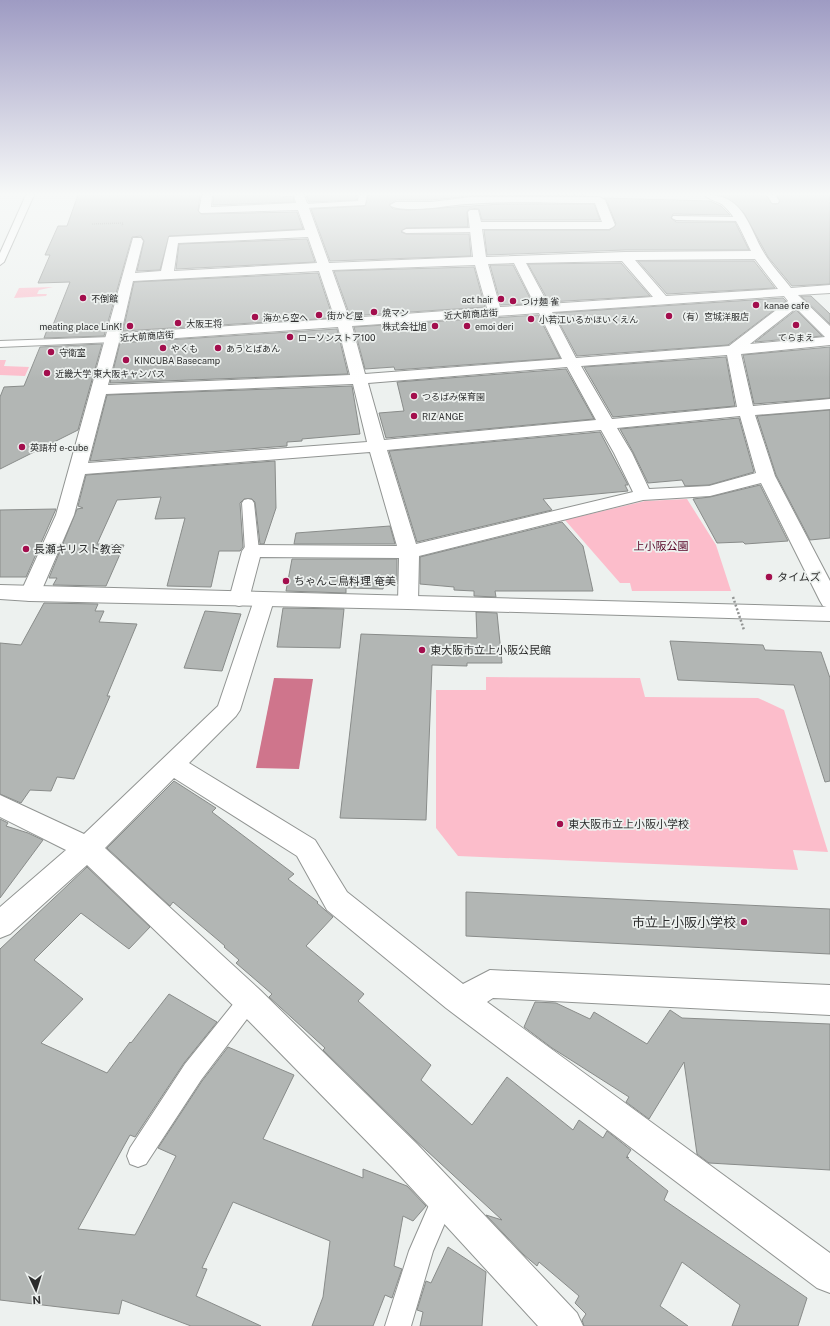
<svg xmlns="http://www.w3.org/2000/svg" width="830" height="1326" viewBox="0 0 830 1326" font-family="'Public Sans','Noto Sans JP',sans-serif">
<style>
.green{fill:#fcbdcb}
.water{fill:#cf758c}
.building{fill:#b2b6b4;stroke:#898c8a}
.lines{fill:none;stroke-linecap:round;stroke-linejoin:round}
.service-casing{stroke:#919492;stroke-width:2}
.minor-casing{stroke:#919492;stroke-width:2}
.tertiary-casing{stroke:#919492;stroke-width:2}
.path{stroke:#929493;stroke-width:1.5;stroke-dasharray:1 1;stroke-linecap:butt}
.service{fill:#fff;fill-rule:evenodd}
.minor{fill:#fff;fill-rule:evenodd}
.tertiary{fill:#fff;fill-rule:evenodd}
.path-bridge{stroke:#929493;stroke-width:2.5;stroke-dasharray:2 2;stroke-linecap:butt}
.poi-dot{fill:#a30e4d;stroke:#edf1ef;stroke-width:1.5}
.labels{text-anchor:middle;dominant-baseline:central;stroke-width:3.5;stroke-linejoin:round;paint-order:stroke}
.far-poi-label{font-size:9px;fill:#2c2d2d;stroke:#edf1ef;text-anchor:start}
.far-street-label{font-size:9px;fill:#2c2d2d;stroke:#edf1ef}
.park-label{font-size:11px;fill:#550024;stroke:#edf1ef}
.poi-label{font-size:11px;fill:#2c2d2d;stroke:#edf1ef;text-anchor:start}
.near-poi-label{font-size:13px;fill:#2c2d2d;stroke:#edf1ef;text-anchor:end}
</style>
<rect width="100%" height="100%" fill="#edf1ef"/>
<!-- green -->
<path class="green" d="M53,287L39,290L37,294H47L46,296L14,298L19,288Z
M0,360H6L4,366L29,367L25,376L0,375Z
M687,499L716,545L731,591H632L630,583H620L565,520L645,501Z
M486,677L640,678L645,697L758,698L784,710L828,852L793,850L798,870L458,856L436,828V690H486Z"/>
<!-- water -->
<path class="water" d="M274,678L313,679L299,769L256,768Z"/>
<!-- building -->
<path class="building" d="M78,195H200L198,211L201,214L297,212L303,229L169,236L160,270L137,271L144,241L141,236L132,237L104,336L44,338L47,330H51L70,282L38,283L50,255H45L58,226H67Z
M213,195H280V197L293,196L294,202L213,205Z
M306,195H357V200L309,202Z
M368,195H587L472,196L431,200H396L389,205L393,209L408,210L502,204H594L600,220H482L479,209L470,208L467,212L468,227L406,228L401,232L406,234H469L471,256L330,261L311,209L365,206Z
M719,195H766L772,204H778L780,202L777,195H830V284L792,286L768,257L744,213L729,199Z
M604,198L710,201L721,206L730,215L673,214L671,218L676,222H735L749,250H625L487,255L484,230H610L616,224L606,199Z
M307,239L315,262L176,269L179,244Z
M638,261H754L775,288L667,294Z
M621,263L650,296L549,302L528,264Z
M490,265H513L533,304L501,305Z
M474,267L485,307L350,316L334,271Z
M318,273L333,318L123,331L134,282Z
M801,296H811L830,314V324Z
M783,298L786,301L728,345L577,356L554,313Z
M796,310L822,336L755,342Z
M538,315L560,358L395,370L394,367L365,369L354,327Z
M337,329L348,374L110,383L120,343Z
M102,344L78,430L0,469V397L4,387L24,386L40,347Z
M830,347V398L754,404L743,355Z
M726,357L735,406L613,417L584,367Z
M566,369L594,419L386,438L379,413L404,411L397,382Z
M352,386L360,434L302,439V441L287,442V446L90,461L107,395Z
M830,410V538L810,540L776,475L757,416Z
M739,418L754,472L709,485L685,486L682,480L648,483L633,452L620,429Z
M600,432L628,485H625L628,491L543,499L552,510L417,542L389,451Z
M275,461L276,508L264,544H260L255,502L252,499H244L240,503L243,547L240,551H219L211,587L167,586L185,518L155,519L161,497L117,500L97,544L124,545L106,586L53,585L57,578H49L77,509L83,508L78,506L86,475Z
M760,485L788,541L745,544L743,542L717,543L693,499L710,497Z
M56,509L26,577H0V510Z
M562,522L583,546L593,591H495L496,597L474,596V591L454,590V587L420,584V557Z
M390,526L395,544H294L296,533Z
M292,559H397V584L384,583L383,589L349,588H346V593L286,591Z
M44,603L98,604L95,611H104L99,622L137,624L107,696H110L74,779L57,777L51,791L30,790L21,803L0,794V643L21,645Z
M283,608L344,609L340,648L277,647Z
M205,611L241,614L222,671L184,668Z
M476,612L497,613L502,663H467V666L432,665L426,820L340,818L361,634L477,638Z
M670,641L763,645L765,650L821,652L830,678V781L825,782L794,685L678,680Z
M174,781L216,808L212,812L294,874L288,879L318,902L317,903L333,917L306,946L364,994L358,1001L431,1065L421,1080L472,1125L507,1077L573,1130L579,1120L603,1138L607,1131L631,1150L627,1156L629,1158L626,1157L668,1191L664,1200L807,1298L798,1326H732L740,1305L682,1262L660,1306L688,1326H584L582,1320L586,1314L575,1303L579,1296L539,1262L537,1266L524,1255L486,1215L502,1220L414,1139L323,1050L325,1048L269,997L272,994L236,963L239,960L224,947L225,946L173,902L170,906L107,848Z
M0,819L8,823L6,826L28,833L43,840L0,898Z
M87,867L150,927L129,949L81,913L34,960L83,999L41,1043L107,1073L130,1042L131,1043L169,994L217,1022L184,1063L135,1137L130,1135L78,1229L135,1235L176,1156L158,1148L202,1081L228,1047L294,1075L263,1139L363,1178V1169L407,1186L426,1206L413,1221L403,1216L394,1266L402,1269L392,1298L385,1295L373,1326H312L323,1297L330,1241L233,1202L202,1268L207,1269L196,1296L261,1326H191L122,1300L119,1314L0,1300V949Z
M466,892L830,909V954L466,936Z
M535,1002L556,1003L590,1019L594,1012L647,1044L670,1010L682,1018L830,1024V1170L709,1163L697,1154L684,1062L649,1119L626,1102L629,1097L552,1048L524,1027Z
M448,1247L486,1272L482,1326H420L423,1312L417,1310L426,1281L431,1283Z"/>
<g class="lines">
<!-- service casing -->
<g class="service-casing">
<path id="service" d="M26,195H34L4,262L0,265V253Z
M359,195H367L365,205L305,208L301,206L305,204L358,201Z
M767,195H775L779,201L778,203H772Z
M673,216L741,217L745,219L741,221L676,220L672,218Z
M476,228L480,230L479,232L406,233L402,231L406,229Z
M111,337L116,340L114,342L0,347V341Z
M248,499L252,500L254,503L259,551L257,554L252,555L247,554L245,551L242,503L244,500Z
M249,990L256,993L259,1000L256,1007L201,1080L146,1164L138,1167L130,1164L127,1156L130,1148L185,1064L242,993Z
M444,1185L452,1189L456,1197L433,1251L411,1326H385L409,1251L436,1189Z"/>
</g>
<!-- minor casing -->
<g class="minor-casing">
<path id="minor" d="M202,195H212L211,207L296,203L294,195H304L307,203L311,206L309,208L329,263L473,257L468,212L470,210H478L481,222H602L595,203C546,203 496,200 447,206C437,208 396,212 390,205L396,202H431L472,197H599L605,200L615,225L613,227L609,229H482L486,257L625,252L751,251C743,235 737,218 724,206C719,201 710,201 705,195C744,194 748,226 764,253C771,265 782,276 791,288L830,285V293L798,295L830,326V345L741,354L753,406L830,399V409L755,415L775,476L830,581V608L823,606L820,601L761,483L710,496L643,500L419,556L418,602L415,607L408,609L401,607L398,602L399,558L260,557L249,599L246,604L239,606L232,604L229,599L242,551L245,547L252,545L397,546L370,452L85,474L74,515L40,594L37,599L30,601L23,599L20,594L56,515L133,238H141L143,241L135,273L161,271L169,237L305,230L298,210L201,213L199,211ZM308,237L317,263L174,271L178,243ZM755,259L778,289L666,296L635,260ZM622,261L653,297L548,304L526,263ZM514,263L535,305L500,307L488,264ZM475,265L487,308L349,318L332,270ZM319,271L335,319L121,333L133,281ZM784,296L788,301L729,346L576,358L552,312ZM796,308L825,337L750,344ZM539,313L562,359L365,374L352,326ZM338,327L350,375L108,385L119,342ZM727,355L737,407L612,419L581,366ZM567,367L596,420L384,440L368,383ZM353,384L367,442L88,463L106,394ZM740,416L756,473L709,486L649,489L632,453L617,428ZM601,430L614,453L633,492L416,544L387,450Z
M264,593L271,595L274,600L240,710L236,716L189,763L315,840L347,892L463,984L490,970L830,985V1015L493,998L487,1002L830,1253V1293L817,1288L446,1008L327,910L297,856L174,778L105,848L260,990L417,1144L577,1313L583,1326H538L393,1168L238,1010L87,865L10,934L0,938V907L66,850L0,817V795L84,834L218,706L254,600L257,595Z"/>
</g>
<!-- tertiary casing -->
<g class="tertiary-casing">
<path id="tertiary" d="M0,585L830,607V621L408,609L30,601L0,599Z"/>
</g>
<!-- path -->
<path class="path" d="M92,224L123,223L122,226"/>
<!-- service -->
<use href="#service" class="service"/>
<!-- minor -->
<use href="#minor" class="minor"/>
<!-- tertiary -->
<use href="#tertiary" class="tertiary"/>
<!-- path-bridge -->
<path class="path-bridge" d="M733,597L744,630"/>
</g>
<!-- sky -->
<linearGradient id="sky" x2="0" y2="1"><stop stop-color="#9e9bc3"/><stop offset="0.51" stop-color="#f7f9f8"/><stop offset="1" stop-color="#f7f9f8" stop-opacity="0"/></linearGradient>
<rect width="830" height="381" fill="url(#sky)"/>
<!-- markers -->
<g class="poi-dot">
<circle cx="83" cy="298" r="4"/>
<circle cx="501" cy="299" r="4"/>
<circle cx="513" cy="301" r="4"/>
<circle cx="756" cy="305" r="4"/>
<circle cx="374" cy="312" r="4"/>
<circle cx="319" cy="315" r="4"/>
<circle cx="669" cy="316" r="4"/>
<circle cx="255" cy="317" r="4"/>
<circle cx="531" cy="319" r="4"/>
<circle cx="178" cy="323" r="4"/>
<circle cx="796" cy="325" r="4"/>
<circle cx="130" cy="326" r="4"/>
<circle cx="435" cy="326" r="4"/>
<circle cx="467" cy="326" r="4"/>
<circle cx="290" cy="337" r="4"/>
<circle cx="163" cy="348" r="4"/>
<circle cx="218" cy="348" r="4"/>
<circle cx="51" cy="352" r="4"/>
<circle cx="126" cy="360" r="4"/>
<circle cx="47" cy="373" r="4"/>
<circle cx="414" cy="396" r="4"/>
<circle cx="414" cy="416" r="4"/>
<circle cx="22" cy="447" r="4"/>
<circle cx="26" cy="549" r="4"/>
<circle cx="769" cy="577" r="4"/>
<circle cx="286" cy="581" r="4"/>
<circle cx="422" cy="650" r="4"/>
<circle cx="560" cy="824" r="4"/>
<circle cx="744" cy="922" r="4"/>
</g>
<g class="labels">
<!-- far-poi labels -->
<g class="far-poi-label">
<text x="91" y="298">不倒館</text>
<text x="493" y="299" text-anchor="end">act hair</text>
<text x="521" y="301">つけ麺 雀</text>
<text x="764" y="305">kanae cafe</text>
<text x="382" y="312">焼マン</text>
<text x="327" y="315">街かど屋</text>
<text x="677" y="316">（有）宮城洋服店</text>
<text x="263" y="317">海から空へ</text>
<text x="539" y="319">小若江いるかほいくえん</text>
<text x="186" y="323">大阪王将</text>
<text x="122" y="326" text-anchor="end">meating place LinK!</text>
<text x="427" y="326" text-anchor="end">株式会社旭</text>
<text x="475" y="326">emoi deri</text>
<text x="298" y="337">ローソンストア100</text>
<text x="796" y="337" text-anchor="middle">てらまえ</text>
<text x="171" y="348">やくも</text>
<text x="226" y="348">あうとばあん</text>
<text x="59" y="352">守衛室</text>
<text x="134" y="360">KINCUBA Basecamp</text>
<text x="55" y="373">近畿大学 東大阪キャンパス</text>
<text x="422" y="396">つるばみ保育園</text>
<text x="422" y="416">RIZ ANGE</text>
<text x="30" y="447">英語村 e-cube</text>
</g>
<!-- far-street labels -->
<g class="far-street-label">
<text transform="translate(471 314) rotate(-4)">近大前商店街</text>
<text transform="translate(147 336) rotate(-4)">近大前商店街</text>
</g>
<!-- park labels -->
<g class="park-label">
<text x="661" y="546">上小阪公園</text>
</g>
<!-- poi labels -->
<g class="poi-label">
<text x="34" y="549">長瀬キリスト教会</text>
<text x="777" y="577">タイムズ</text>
<text x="294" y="581">ちゃんこ鳥料理 奄美</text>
<text x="430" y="650">東大阪市立上小阪公民館</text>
<text x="568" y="824">東大阪市立上小阪小学校</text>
</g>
<!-- near-poi labels -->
<g class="near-poi-label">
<text x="736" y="922">市立上小阪小学校</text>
</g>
</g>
<!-- north arrow -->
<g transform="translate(36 1290) rotate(176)" stroke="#edf1ef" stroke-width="3" paint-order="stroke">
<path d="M0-3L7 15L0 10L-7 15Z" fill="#2c2d2d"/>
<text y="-6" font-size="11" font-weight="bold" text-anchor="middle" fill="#2c2d2d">N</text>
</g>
</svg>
